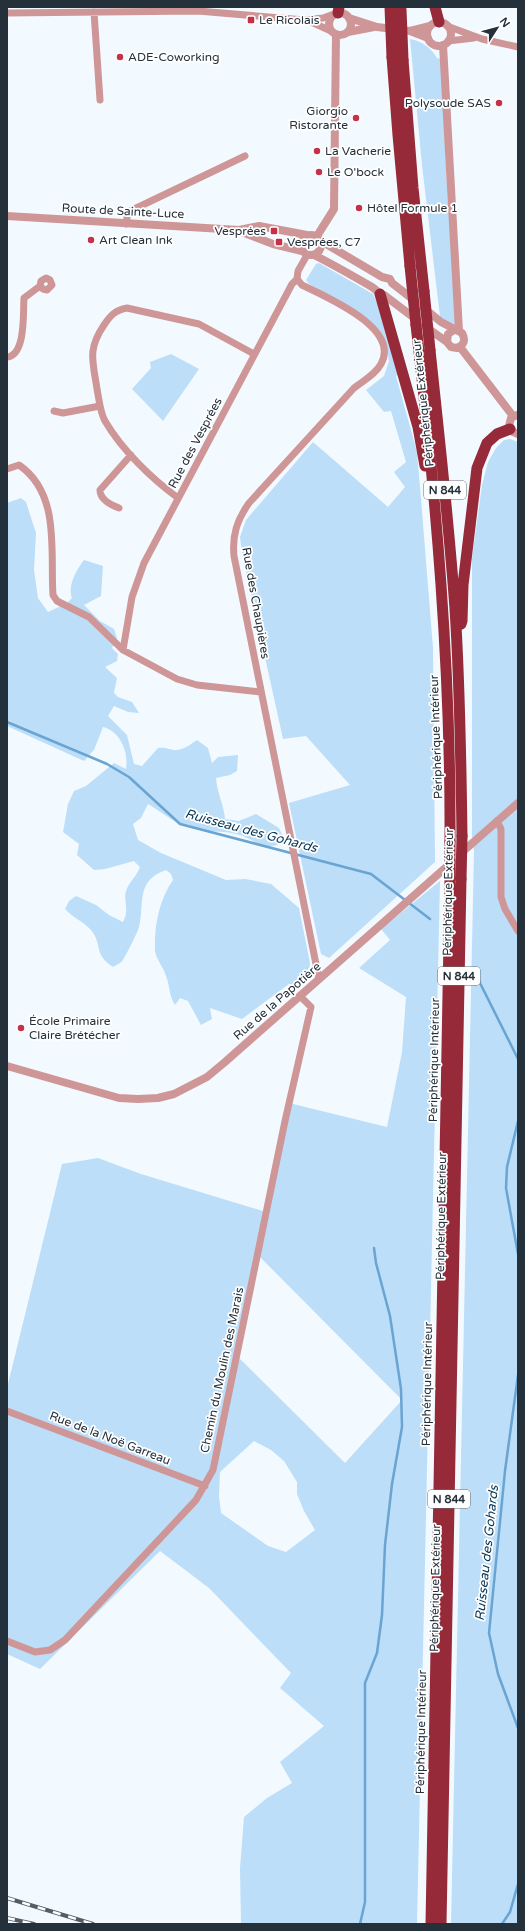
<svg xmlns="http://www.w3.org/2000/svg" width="525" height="1931" viewBox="0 0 525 1931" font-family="'Varela Round',sans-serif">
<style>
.green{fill:#bcdef9;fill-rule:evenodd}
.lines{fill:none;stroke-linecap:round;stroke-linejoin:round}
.stream{stroke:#69a4d2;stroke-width:2.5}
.minor{stroke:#cf9697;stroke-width:7}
.tertiary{stroke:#cf9697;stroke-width:8}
.trunk{stroke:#972a39;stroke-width:11}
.rail-casing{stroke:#525d66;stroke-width:4}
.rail{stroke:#fff;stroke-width:2.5;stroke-dasharray:8;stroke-linecap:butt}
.trunk-bridge{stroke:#972a39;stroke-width:11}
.poi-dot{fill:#c33246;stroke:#fff;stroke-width:1.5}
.labels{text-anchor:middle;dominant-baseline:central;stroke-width:3.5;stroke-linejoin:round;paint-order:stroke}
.shield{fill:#fff;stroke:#666e75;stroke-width:1}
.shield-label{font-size:11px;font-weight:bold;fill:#24303a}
.poi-label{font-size:12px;fill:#24303a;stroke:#fff;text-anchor:start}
.street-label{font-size:12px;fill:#24303a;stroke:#fff}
.water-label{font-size:13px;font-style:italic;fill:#063756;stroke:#fff}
</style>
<rect width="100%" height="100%" fill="#f3faff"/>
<!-- green -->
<path class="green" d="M410,39C422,41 431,48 437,58L441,59L447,189L457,325H441L422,165Z
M319,263L373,294L382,314L399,374L396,376L417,452L421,499L433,648L435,862L329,958L321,954L289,803L350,785L306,736L283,739L242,553L240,537L246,520L313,442L388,507L405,487L394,472L406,462L391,411L384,412L366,390L384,376L389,361L386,345L370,321L309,284L306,280L316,264Z
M171,354L199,369L163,421L132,389L151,368L150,362Z
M510,439L518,442V1924H451L474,852L472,835V558L482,485L488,462L496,448L504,440Z
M21,498L26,502L36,533L34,570L38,598L48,612L67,603L72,598C67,586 77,569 84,560L103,566L101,596L84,605L100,621L114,629L117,638L112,648L118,654L117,661L105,667L117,678L114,693L118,697L132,702L139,713L128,712L114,706L108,716L127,735L134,764L142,766L158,748C167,747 172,751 177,750C185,749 191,744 197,740L208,748L212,763L218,757L238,755L237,771L230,775L216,778C217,793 224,805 225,819L239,821L256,814L279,828L284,839C280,844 275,847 268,846C258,845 252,840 243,836C224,829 204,834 185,826C172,821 160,811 148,804L141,818L133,824L138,840L161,853L226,880L245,879L271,884L299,908L310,963L309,971L292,985L289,984L242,1019L210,1008L212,1019L201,1025L188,1001L180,998L175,1005C169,996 170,986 166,976C164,968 156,959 155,951C154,926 159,900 173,880L171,874L166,870C135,881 145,903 139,927C138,932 126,955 123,960C121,963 116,965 113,967C93,954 103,945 91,930C83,921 73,918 65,909L69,901L76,896L96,905L109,915L123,922C130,909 123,901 126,891C129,882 137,876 140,867L134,861L105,869L94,870L77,855L79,844L63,832L68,804L74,791L86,786L114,763L126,769C129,752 120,731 103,727L94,750L84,761L7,726V503Z
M440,881L417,1924H241L240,1868L244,1817L267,1798L292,1783L280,1762L324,1726L280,1688L291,1673L209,1588L160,1551L40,1669L7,1654V1388L62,1164L98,1158L141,1174L266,1212L289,1103L387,1127L402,1052L406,997L359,968L390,940L381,929ZM258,1255L402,1400L345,1463L237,1356ZM254,1441L271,1450L284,1461L297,1482V1494L304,1511L315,1530L286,1552L268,1546L221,1513L219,1496L220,1472Z"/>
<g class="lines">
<!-- stream -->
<path class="stream" d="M7,722L107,764L129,777L180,824L371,874L430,919
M474,971L518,1059
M518,1121L507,1167L506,1188L518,1254
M518,1375L505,1471L489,1633L498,1674L518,1728
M360,1924L365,1902V1683L377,1653L382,1615L385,1545L392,1484L402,1427L401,1389L390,1316L376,1263L374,1248
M502,1924L510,1912L518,1884"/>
<!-- minor -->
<path class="minor" d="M94,12L100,100
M7,13L198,11L305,20L323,18L334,14
M309,21L331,31
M447,26L482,39L518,47
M448,41L474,38
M126,224L128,212L245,156
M297,279L302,285C326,297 401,328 381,364C375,375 364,380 354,388L249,503C237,520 232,535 234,556L319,979
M7,357C26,355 23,313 24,298L40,286L41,281L46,278L50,280L52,285L47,290L43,289L40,286
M54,411L63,413L100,406
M7,469L19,465C61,494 50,552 53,595L57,601L89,617L123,650L177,679L197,685L260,692
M178,498C151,478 122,450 105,421C100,412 99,399 97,389C93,361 87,350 104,325C110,316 115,310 127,308L199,324L254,354
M119,508C111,505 100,500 100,490L131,455
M123,650L132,597L144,563L292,284L297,279L298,271L307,255
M497,821L501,829V897L505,909L518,931
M7,1411L205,1486
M7,1641L35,1652L50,1650L65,1640L196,1500L213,1470L285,1121L311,1007L300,996"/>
<!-- tertiary -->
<path class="tertiary" d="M329 24a11 11 0 1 1 22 0a11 11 0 1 1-22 0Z
M349,18L377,27L410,31L428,38
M427 34a12 12 0 1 1 24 0a12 12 0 1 1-24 0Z
M410,31L430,26
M348,32L374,27
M443,45L459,331
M7,216L239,230L259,226L307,235
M239,231L273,244L302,251
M301 245a10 10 0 1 1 20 0a10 10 0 1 1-20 0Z
M317,236L334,209L336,34
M321,241L382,277L390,279L392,283L415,301
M314,255C334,265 353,276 372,287C377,290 378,294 384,295L417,320
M424,308L441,322L462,333C466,340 464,345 457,348L451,347L447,342L448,334L454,330
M426,327L447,342
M460,347L513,416
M517,415L511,418L509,426L511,431L518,434
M460,854L518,803
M7,1066L119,1098L138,1099L158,1098L174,1094L207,1077L225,1062L452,862"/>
<!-- trunk -->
<path class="trunk" d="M435,7L439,22
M338,13L339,7
M392,57L398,135L410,266
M403,60L413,188L424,291
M380,294L418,427L425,466
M416,325C436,497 451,669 450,842
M430,350C439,436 449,523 455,609C460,685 461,761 462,836
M461,624L462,621L463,585L477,468L487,443L497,434L510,429
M431,1924L450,885
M441,1924L461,879"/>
<!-- rail casing -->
<g class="rail-casing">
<path id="rail" d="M7,1898L93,1924
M7,1918L34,1924"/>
</g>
<!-- rail -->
<use href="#rail" class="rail"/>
<!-- trunk-bridge -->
<path class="trunk-bridge" d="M390,7L392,57
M401,9L403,60
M410,266L416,325
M424,291L430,350
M461,879L462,836
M450,885V842"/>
</g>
<!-- markers -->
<g class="poi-dot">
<rect x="247" y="16" width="8" height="8" rx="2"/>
<circle cx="120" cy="57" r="4"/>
<circle cx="499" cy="103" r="4"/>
<circle cx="356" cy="118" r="4"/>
<circle cx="317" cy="151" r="4"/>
<circle cx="319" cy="172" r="4"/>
<circle cx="359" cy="208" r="4"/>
<rect x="270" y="227" width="8" height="8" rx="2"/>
<circle cx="91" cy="240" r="4"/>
<rect x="275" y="238" width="8" height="8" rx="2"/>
<circle cx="21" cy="1028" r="4"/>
</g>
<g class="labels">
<!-- shield labels -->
<g class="shield">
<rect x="424" y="481" width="42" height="18" rx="3"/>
<rect x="438" y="967" width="42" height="18" rx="3"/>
<rect x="428" y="1490" width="42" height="18" rx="3"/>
</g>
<g class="shield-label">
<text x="445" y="490">N 844</text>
<text x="459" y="976">N 844</text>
<text x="449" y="1499">N 844</text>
</g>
<!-- poi labels -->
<g class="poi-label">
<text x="259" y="20">Le Ricolais</text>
<text x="128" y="57">ADE-Coworking</text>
<text x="491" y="103" text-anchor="end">Polysoude SAS</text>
<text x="348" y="111" text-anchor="end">Giorgio<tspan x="348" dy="14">Ristorante</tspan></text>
<text x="325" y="151">La Vacherie</text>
<text x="327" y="172">Le O'bock</text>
<text x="367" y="208">Hôtel Formule 1</text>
<text x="266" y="231" text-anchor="end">Vesprées</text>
<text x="99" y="240">Art Clean Ink</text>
<text x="287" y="242">Vesprées, C7</text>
<text x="29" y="1021">École Primaire<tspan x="29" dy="14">Claire Brétécher</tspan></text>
</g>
<!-- street labels -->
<g class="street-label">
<text transform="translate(123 211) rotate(3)">Route de Sainte-Luce</text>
<text transform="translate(423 403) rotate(-96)">Périphérique Extérieur</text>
<text transform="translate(195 443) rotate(-62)">Rue des Vesprées</text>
<text transform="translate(256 603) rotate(80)">Rue des Chaupières</text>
<text transform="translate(436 737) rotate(-92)">Périphérique Intérieur</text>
<text transform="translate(448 892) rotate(-89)">Périphérique Extérieur</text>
<text transform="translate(277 1001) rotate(-41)">Rue de la Papotière</text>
<text transform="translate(434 1060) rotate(-89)">Périphérique Intérieur</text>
<text transform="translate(441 1216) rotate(-89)">Périphérique Extérieur</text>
<text transform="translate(222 1370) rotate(-78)">Chemin du Moulin des Marais</text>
<text transform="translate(427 1384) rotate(-89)">Périphérique Intérieur</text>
<text transform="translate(110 1438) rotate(21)">Rue de la Noë Garreau</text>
<text transform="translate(435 1588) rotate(-89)">Périphérique Extérieur</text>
<text transform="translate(421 1732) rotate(-89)">Périphérique Intérieur</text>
</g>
<!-- water labels -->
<g class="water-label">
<text transform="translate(251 831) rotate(15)">Ruisseau des Gohards</text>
<text transform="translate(487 1553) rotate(-84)">Ruisseau des Gohards</text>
</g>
</g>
<!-- border -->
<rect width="525" height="1931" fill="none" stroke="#24303a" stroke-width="16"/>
<!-- north arrow -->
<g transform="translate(497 28) rotate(54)" stroke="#ffffff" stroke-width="3" paint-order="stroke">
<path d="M0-3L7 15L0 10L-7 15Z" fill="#24303a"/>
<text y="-6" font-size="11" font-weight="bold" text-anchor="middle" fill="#24303a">N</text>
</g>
</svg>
